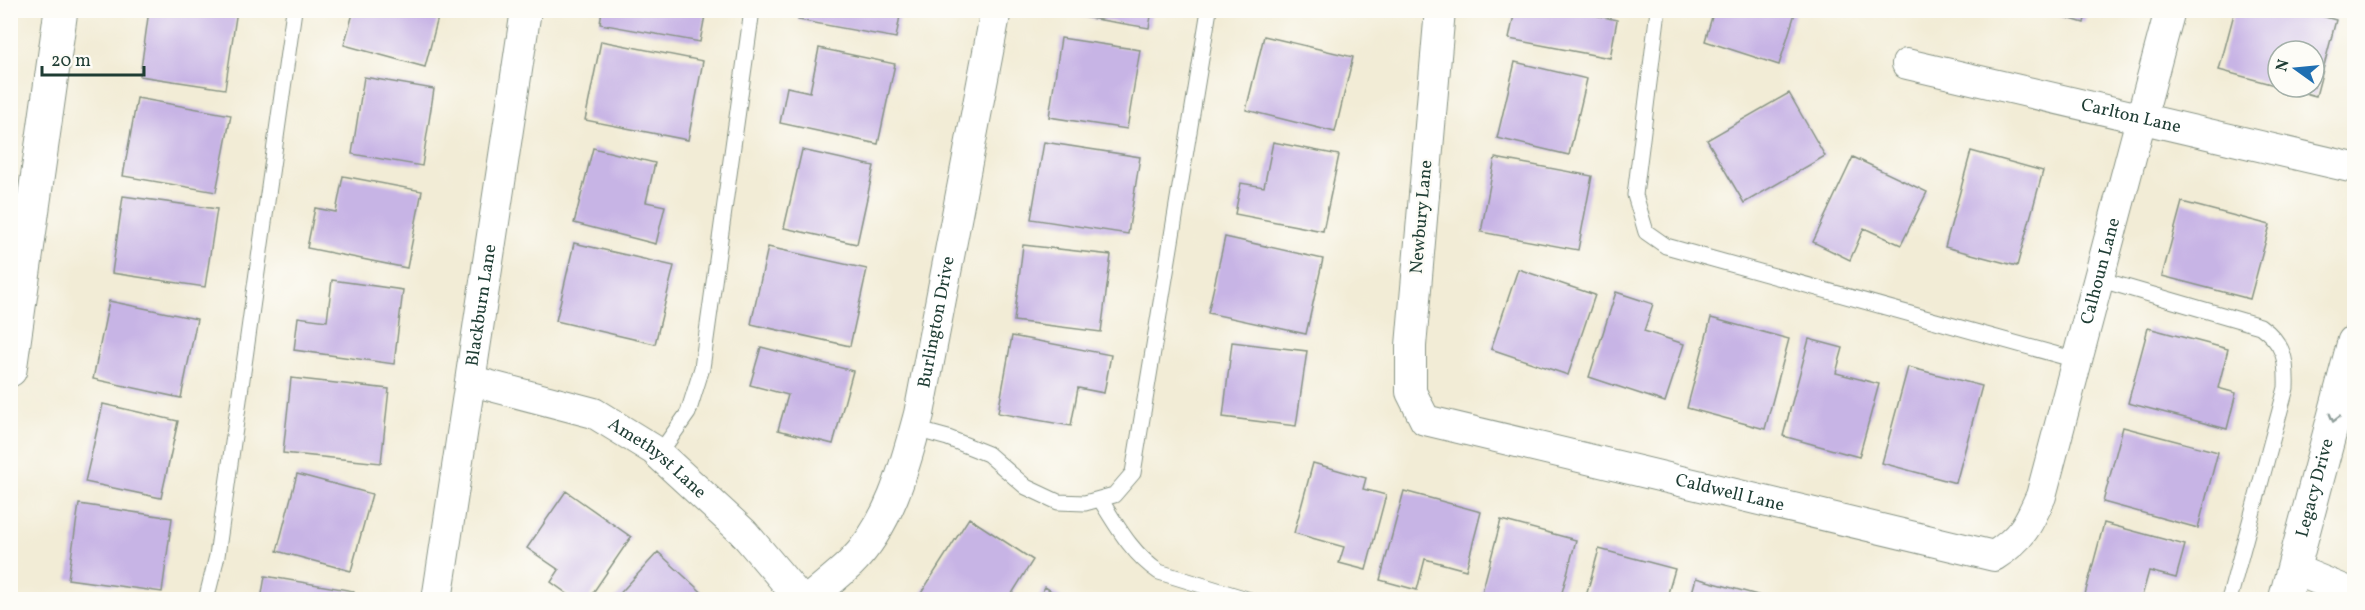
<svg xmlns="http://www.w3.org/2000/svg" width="2365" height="610" viewBox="0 0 2365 610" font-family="Vollkorn,serif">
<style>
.building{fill:#c7b4e5}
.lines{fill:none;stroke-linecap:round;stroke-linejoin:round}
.service-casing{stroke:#889485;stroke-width:17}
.minor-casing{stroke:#889485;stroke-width:32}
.tertiary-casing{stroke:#889485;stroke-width:35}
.secondary-casing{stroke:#889485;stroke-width:35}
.service{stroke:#fff;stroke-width:15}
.minor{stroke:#fff;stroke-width:30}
.tertiary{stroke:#fff;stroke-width:33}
.secondary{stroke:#fff;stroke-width:33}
.oneway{stroke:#8f9e9a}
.labels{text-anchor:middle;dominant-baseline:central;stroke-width:5;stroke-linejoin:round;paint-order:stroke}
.street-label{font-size:18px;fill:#1f3d34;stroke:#fdfcf7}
</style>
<rect width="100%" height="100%" fill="#fdfcf7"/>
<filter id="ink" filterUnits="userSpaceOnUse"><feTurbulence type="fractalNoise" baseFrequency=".0167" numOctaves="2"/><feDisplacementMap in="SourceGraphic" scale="12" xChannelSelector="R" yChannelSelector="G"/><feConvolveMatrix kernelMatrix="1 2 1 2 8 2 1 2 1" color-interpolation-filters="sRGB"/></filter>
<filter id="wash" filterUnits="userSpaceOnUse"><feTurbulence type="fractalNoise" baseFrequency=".008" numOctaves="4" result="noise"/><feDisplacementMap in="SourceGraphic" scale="24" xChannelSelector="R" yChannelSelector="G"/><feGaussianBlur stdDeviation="1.35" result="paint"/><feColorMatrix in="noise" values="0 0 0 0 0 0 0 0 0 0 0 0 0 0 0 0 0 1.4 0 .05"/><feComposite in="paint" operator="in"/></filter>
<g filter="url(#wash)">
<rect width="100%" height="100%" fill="#f2ecd6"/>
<g id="blocks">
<!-- building -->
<path class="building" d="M149,10H237L225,89L140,76Z
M354,10H440L425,67L344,45Z
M602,10H706L700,42L600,24Z
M799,10H901L896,38L798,20Z
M1059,10H1152L1149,28L1059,13Z
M1515,10H1589V14L1617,20L1610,58L1509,39Z
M1714,10H1796L1779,65L1705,41Z
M2041,10H2087L2084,23Z
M2235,10H2300L2336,20L2316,96L2286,88L2314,87V51H2278V86L2219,70Z
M1264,36L1353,57L1335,132L1246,110Z
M1061,38L1140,50L1127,129L1049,117Z
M601,41L703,61L688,140L585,120Z
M819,48L895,64L878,144L780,123L787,87L810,92Z
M1515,62L1587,79L1569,155L1497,138Z
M364,77L434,89L422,166L352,154Z
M1789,93L1825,156L1744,203L1707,140Z
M137,98L231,115L216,192L123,176Z
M1044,142L1140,157L1128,234L1031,219Z
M1273,142L1339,155L1323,231L1235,214L1241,183L1264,187Z
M593,148L655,163L646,202L665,206L656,244L574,223Z
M802,150L874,166L857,244L784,228Z
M1971,151L2043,171L2017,266L1945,247Z
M1853,157L1927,192L1901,245L1864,228L1850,260L1813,242Z
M1495,158L1592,176L1578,250L1481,232Z
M343,176L422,191L407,268L307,248L315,208L336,212Z
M123,196L217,209L205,287L112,273Z
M2182,202L2270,225L2250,299L2162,276Z
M1225,237L1323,259L1306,334L1208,313Z
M574,243L674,266L655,344L556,321Z
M1023,245L1111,255L1101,332L1014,321Z
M768,247L867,269L850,346L751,324Z
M1518,269L1595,295L1568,375L1491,349Z
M332,280L403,290L394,364L294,350L298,317L327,321Z
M1616,292L1653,304L1644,331L1684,344L1665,402L1589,377Z
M109,301L197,319L181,398L93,379Z
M1711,318L1789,339L1765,429L1687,408Z
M2148,328L2228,349L2218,388L2236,393L2227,429L2128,403Z
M1012,336L1111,355L1104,393L1078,388L1071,426L998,413Z
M1809,339L1843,348L1836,373L1879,384L1859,457L1783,436Z
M1232,342L1307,351L1296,426L1223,417Z
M761,347L853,371L833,444L778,430L788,395L750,385Z
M1908,367L1982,386L1956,483L1882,463Z
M291,378L389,389L381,463L283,453Z
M103,404L178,421L161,498L85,482Z
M2123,427L2218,452L2198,528L2103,502Z
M1313,463L1366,478L1363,489L1386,495L1366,570L1339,563L1344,547L1294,533Z
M297,474L372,494L351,571L277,551Z
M566,491L631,537L588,600H576L551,582L559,570L527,548Z
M1404,491L1481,512L1466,570L1425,559L1417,590L1380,580Z
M79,504L172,518L162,592L68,579Z
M969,518L1033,560L1008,600H921L918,598Z
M1501,520L1576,540L1560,600H1480Z
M2104,523L2185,545L2176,578L2149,571L2141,600L2084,598Z
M1599,549L1675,569L1666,600H1585Z
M658,552L710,600H614Z
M265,576L354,591L352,600H261Z
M1696,578L1772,599V600H1690Z
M1045,587L1065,600H1037Z"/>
</g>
</g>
<g filter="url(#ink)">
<use href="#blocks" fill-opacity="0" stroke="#889485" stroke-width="1.5"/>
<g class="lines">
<!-- service casing -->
<g class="service-casing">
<path id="service" d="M1658,10L1635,195L1646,232L1666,246L2076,360
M2098,279L2260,326C2284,343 2287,360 2286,388L2229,600
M915,429L948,438L988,454L1026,487L1058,502L1085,503L1114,495L1133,473L1209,10
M659,454L688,413L702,368L752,10
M1100,499C1117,526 1132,554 1159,572L1250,600
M206,600L217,556L294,10"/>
</g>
<!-- minor casing -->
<g class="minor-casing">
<g id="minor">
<path id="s1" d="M1440,10L1411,346V392L1425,420L1994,556C2022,538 2028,525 2041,496L2170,10"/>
<path id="s2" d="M1907,64L2354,168"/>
<path id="s3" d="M472,381L594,413L654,450L744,533L801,600"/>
<path d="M2293,569L2354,594"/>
<path id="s4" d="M437,600L526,10"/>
<path id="s5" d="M808,600C822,588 837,576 850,564C890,525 905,466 919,414L996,10"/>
</g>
</g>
<!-- tertiary casing -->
<g class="tertiary-casing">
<path id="tertiary" d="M10,370L61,10"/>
</g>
<!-- secondary casing -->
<g class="secondary-casing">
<g id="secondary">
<path id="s6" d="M2285,600L2354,342"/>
</g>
</g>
<!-- service -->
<use href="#service" class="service"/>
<!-- minor -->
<use href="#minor" class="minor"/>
<!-- tertiary -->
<use href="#tertiary" class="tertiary"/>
<!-- secondary -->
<use href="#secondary" class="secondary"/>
</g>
<!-- one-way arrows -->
<defs><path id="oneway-chevron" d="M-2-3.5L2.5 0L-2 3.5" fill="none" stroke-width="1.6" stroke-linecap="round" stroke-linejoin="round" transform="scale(1.5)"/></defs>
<use class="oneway" href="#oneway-chevron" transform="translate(2334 418) rotate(105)"/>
</g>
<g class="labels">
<!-- street labels -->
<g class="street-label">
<text stroke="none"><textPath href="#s2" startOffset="230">Carlton Lane</textPath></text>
<text transform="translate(1422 217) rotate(-85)">Newbury Lane</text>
<text stroke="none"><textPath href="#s1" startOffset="1310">Calhoun Lane</textPath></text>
<text stroke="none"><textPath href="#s4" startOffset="298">Blackburn Lane</textPath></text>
<text stroke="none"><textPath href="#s5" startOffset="316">Burlington Drive</textPath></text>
<text stroke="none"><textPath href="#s3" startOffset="204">Amethyst Lane</textPath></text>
<text stroke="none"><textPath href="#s6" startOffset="116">Legacy Drive</textPath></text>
<text stroke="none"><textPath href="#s1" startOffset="728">Caldwell Lane</textPath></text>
</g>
</g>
<!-- margin -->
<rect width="2365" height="610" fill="none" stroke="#fdfcf7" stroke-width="36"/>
<!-- north arrow -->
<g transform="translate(2296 69) rotate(285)"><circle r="28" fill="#fdfcf7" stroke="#a4b0a9" stroke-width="1.5"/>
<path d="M0-4.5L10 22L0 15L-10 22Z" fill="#1f6fb2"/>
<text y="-9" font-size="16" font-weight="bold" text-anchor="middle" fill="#1f3d34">N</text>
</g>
<!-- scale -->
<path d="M42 66v9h102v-9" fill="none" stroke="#1f3d34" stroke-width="3"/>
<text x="51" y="66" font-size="18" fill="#1f3d34" stroke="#fdfcf7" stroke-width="4.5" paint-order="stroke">20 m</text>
</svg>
